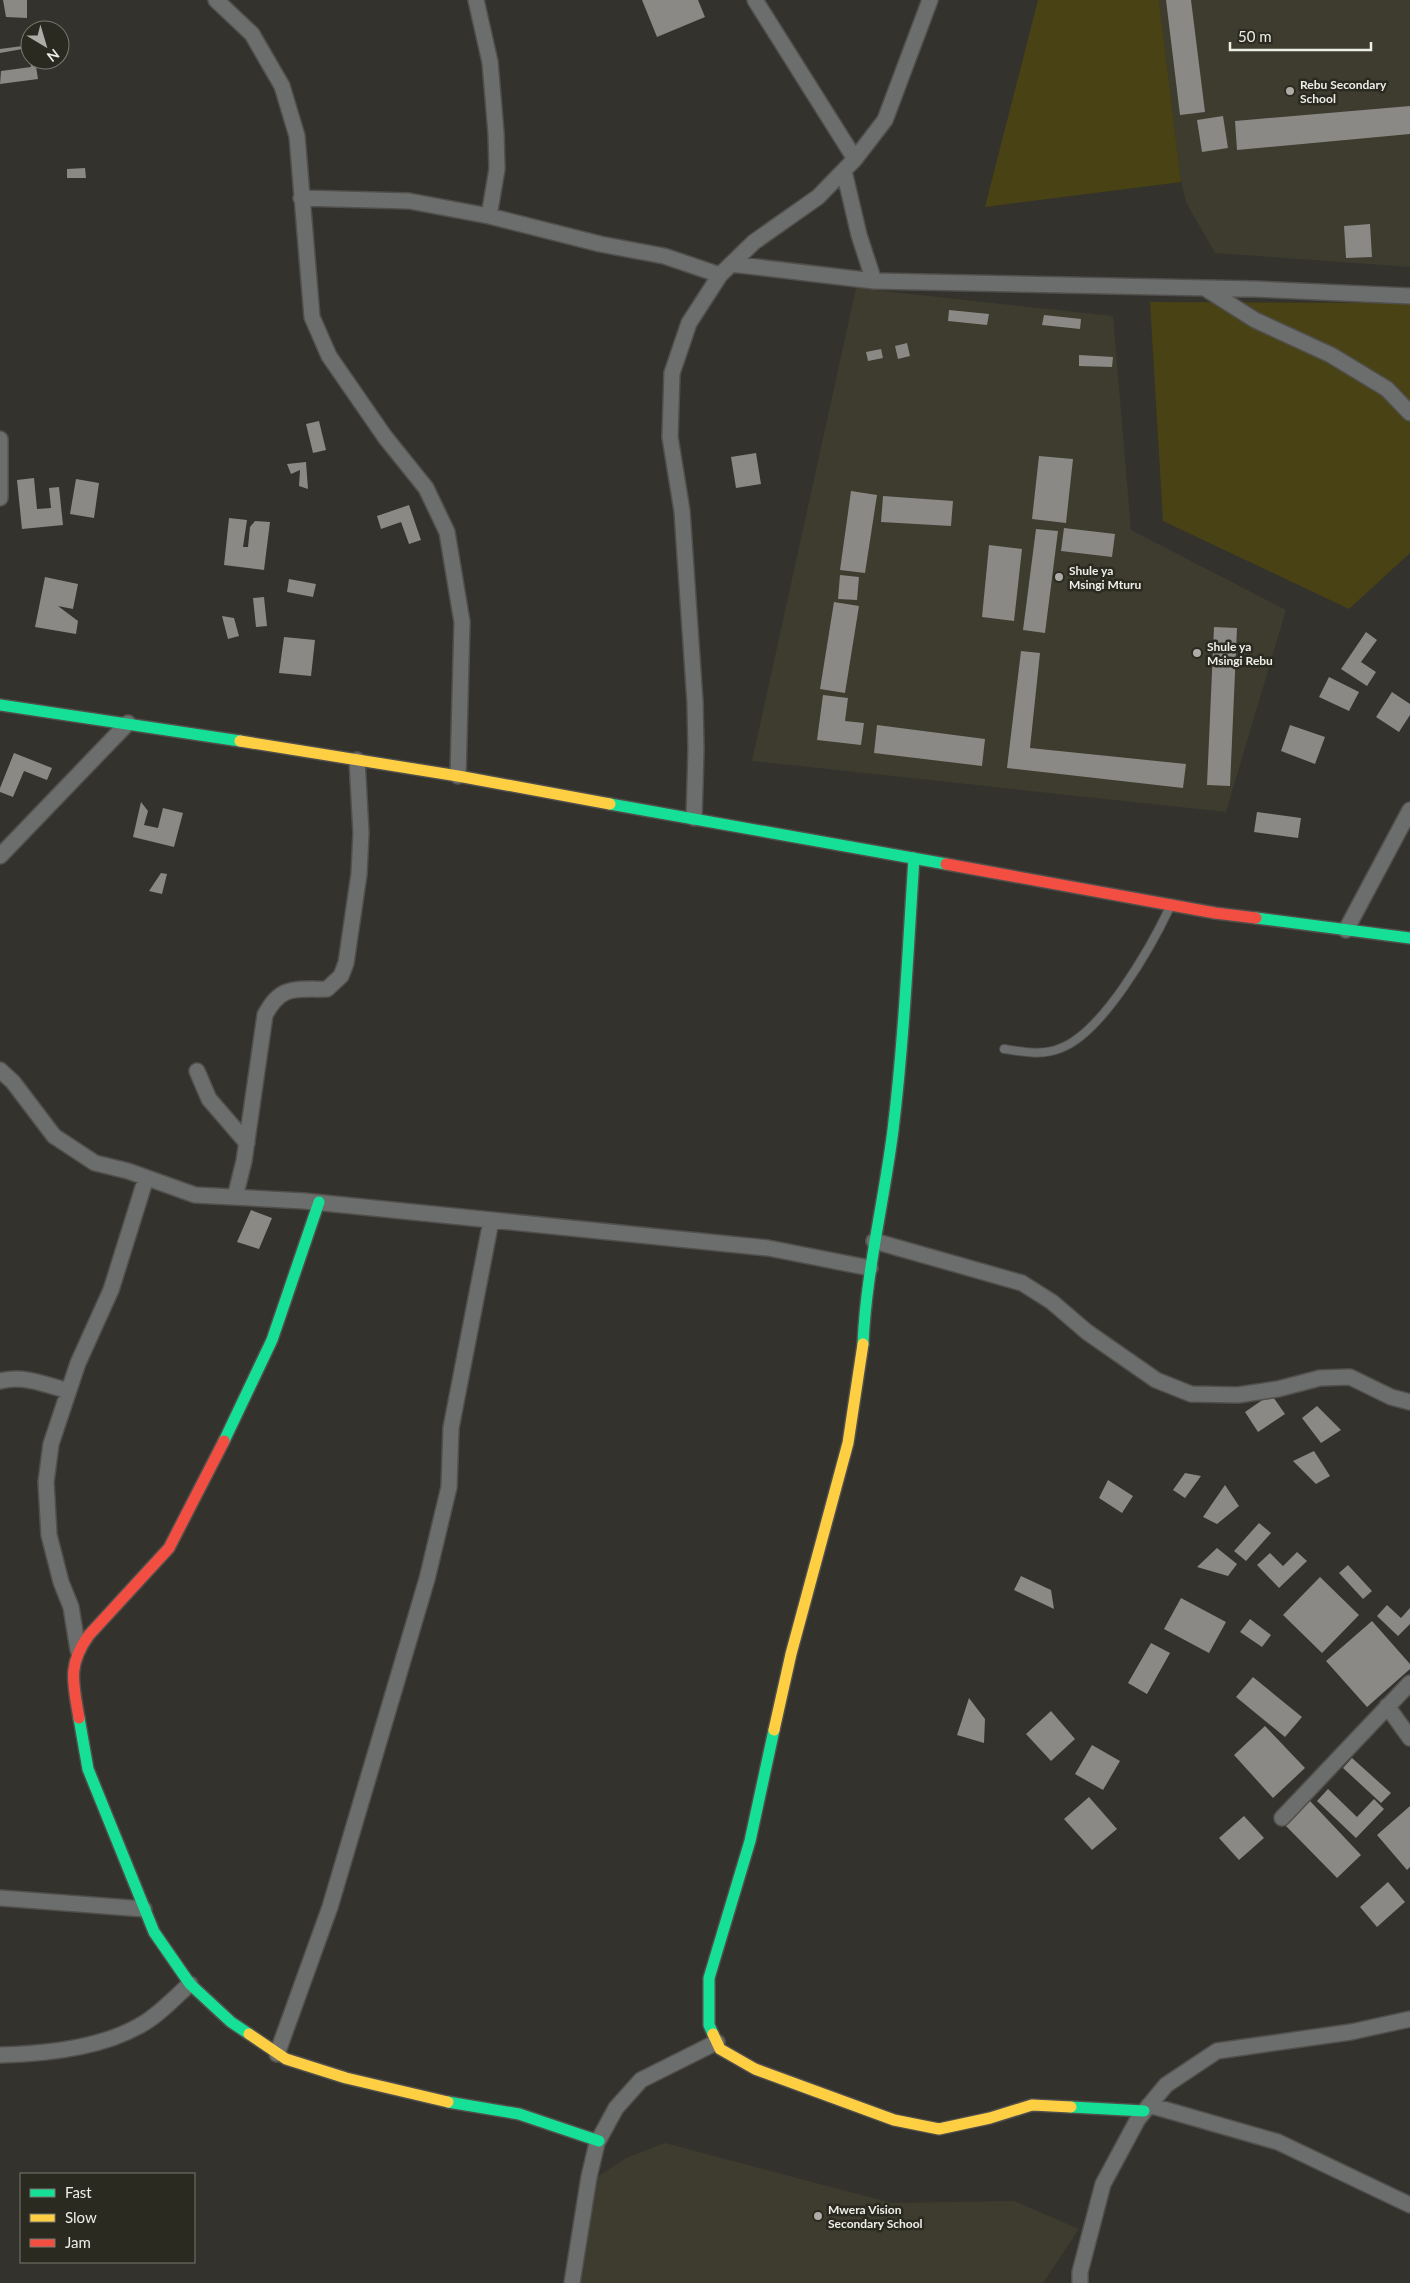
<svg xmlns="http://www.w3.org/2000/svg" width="1410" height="2283" viewBox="0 0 1410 2283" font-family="Lato,sans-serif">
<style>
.built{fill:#3d3c2e}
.green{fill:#494214}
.building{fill:#8a8985}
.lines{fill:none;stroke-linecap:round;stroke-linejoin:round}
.lane-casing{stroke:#504f4c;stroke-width:10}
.street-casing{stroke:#504f4c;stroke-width:18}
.fast-casing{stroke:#504f4c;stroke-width:14}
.slow-casing{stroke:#504f4c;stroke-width:14}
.jam-casing{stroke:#504f4c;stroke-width:14}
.lane{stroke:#6c6d6d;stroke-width:8}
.street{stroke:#6c6d6d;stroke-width:15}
.fast{stroke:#16e098;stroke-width:11}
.slow{stroke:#ffcf43;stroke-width:11}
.jam{stroke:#f24e42;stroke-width:11}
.poi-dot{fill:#adaca7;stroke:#2b2a21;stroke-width:2}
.labels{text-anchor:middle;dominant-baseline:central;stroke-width:5;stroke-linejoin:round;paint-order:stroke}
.poi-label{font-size:12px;font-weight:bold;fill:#eeeee8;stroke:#2b2a21;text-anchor:start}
</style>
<rect width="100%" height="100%" fill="#33322d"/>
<!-- built -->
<path class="built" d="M1159,0H1410V267L1215,253L1186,202L1181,182Z
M856,288L1113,316L1131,530L1286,610L1226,812L752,761Z
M665,2143L892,2203L1014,2201L1079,2229L1043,2283H575L591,2181L626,2158Z"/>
<!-- green -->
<path class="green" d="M1038,0H1159L1181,182L985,207Z
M1150,302L1410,303V553L1349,609L1163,521Z"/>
<!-- building -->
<path class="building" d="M3,0H27V18L6,17Z
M642,0H698L705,17L657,37Z
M1166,0H1191L1205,112L1180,115Z
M30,45V55L28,48L0,53V49Z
M30,60H35L38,79L0,84L1,71L31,67Z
M1410,106V134L1237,150L1235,121Z
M1223,116L1228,148L1202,152L1197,120Z
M85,168L86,178H67V169Z
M1370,224L1372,257L1346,258L1344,226Z
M949,310L989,314L987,325L948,321Z
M1044,315L1081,319L1080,329L1042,325Z
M907,343L910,356L898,359L895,346Z
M881,349L883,358L868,361L866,352Z
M1079,355L1113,357L1112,367L1079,366Z
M319,421L326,450L313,453L306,424Z
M756,453L761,484L736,488L731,457Z
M1039,456L1073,459L1066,523L1032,519Z
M306,462L308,489L299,486L300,470L291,474L287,464Z
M34,478L37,509L51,508L49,488L59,487L63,525L22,529L17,480Z
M76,479L99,483L94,518L70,514Z
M851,491L877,495L865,573L840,570Z
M883,496L953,501L951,526L881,522Z
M409,505L421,540L409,544L401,522L381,529L377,516Z
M229,518L247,520L243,547H248L250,527L255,521L270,522L264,570L224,565Z
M1064,528L1115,534L1112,557L1061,551Z
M1036,529L1058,531L1045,633L1023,630Z
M989,545L1022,549L1014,621L982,617Z
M840,575L859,577L857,600L838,599Z
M45,577L78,584L73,609L58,606L78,621L76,634L35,627Z
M289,579L316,584L313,597L287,592Z
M264,597L267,626L256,627L253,598Z
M834,602L859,606L845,693L820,689Z
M222,616L234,618L239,636L228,639Z
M1214,627L1237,628L1230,786L1207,785Z
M1366,632L1377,640L1361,662L1376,672L1367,686L1341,669Z
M284,637L315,640L311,676L279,673Z
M1021,651L1040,653L1030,748L1186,764L1183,788L1007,768Z
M1329,677L1359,692L1349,711L1319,697Z
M1392,692L1410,704V715L1399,732L1376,717Z
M823,695L848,698L845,721L864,723L861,745L817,740Z
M877,725L985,739L982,766L874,753Z
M1290,725L1325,737L1315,764L1281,751Z
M14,753L52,768L47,780L24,771L13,797L0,792V788Z
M141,802L148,811L144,825L158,828L163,808L183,813L174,847L133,837Z
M1257,812L1301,818L1298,838L1254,832Z
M161,873L167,874L162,894L149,891Z
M251,1210L272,1218L259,1249L237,1242Z
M1271,1394L1285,1414L1258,1432L1245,1412Z
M1317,1406L1341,1430L1321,1443L1302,1418Z
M1314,1451L1330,1476L1316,1484L1293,1461Z
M1185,1473L1201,1476L1185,1498L1173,1490Z
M1108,1480L1133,1496L1122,1513L1099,1498Z
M1225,1485L1239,1506L1217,1524L1203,1517Z
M1259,1523L1271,1533L1246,1561L1234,1551Z
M1217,1548L1237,1564L1228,1576L1197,1567Z
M1297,1552L1307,1561L1279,1588L1257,1565L1270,1553L1283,1566Z
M1348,1565L1372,1591L1363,1599L1339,1573Z
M1021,1576L1051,1590L1054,1609L1014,1590Z
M1320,1577L1359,1615L1322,1653L1283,1615Z
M1181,1598L1226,1622L1209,1653L1164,1629Z
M1387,1605L1401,1618L1410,1608V1624L1398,1636L1377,1616Z
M1250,1619L1271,1635L1262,1647L1240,1632Z
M1372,1621L1410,1664V1669L1367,1707L1326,1661Z
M1151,1643L1170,1653L1147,1694L1128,1683Z
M1253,1677L1302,1717L1285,1737L1236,1697Z
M969,1698L985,1719L984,1743L957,1735Z
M1051,1711L1075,1739L1051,1761L1026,1734Z
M1265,1726L1305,1768L1273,1798L1234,1755Z
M1092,1745L1120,1761L1103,1790L1075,1774Z
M1352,1758L1391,1793L1381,1803L1343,1768Z
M1328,1789L1357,1817L1374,1799L1384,1809L1356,1838L1317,1801Z
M1089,1797L1117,1829L1092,1850L1064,1819Z
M1310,1801L1361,1855L1337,1878L1285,1825Z
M1410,1806V1867L1407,1870L1377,1835Z
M1244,1816L1264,1838L1239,1860L1219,1838Z
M1388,1882L1405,1902L1377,1927L1360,1907Z"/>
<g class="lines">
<!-- lane casing -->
<g class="lane-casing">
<path id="lane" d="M1004,1049C1024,1052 1042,1056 1061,1048C1103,1032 1151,947 1170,907"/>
</g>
<!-- street casing -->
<g class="street-casing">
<path id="street" d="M216,0L252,34L282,86L297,136L312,317L329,356L385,437L426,488L447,532L462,622L458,776
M476,0L490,62L496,133L497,169L489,216
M755,0L855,159
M844,171L859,235L874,281
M301,198L409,201L489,216L600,244L664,256L720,275
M731,264L874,281L1255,289L1410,296
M1206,289L1255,320L1331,355L1387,389L1410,413
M0,439V498
M694,818L696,750L695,702L682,511L670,437L672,373L689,323L720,275L754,242L818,197L855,159L885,120L930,0
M0,856L128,723
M1346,930L1410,810
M0,1070L13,1082L54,1136L95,1163L128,1171L195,1195L304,1201L768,1248L870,1268
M197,1071L209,1099L247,1143
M235,1197L244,1161L265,1015C281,984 296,990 327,989L341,976L346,963L359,874L361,833L357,760
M874,1241L1022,1283L1052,1302L1087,1332L1156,1380L1191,1394L1238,1395L1278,1389L1320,1378L1350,1377L1391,1397L1410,1402
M0,1381C23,1375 45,1384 68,1391
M78,1650L71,1607L61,1582L49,1535L46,1482L51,1444L78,1363L111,1290L146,1178
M1387,1706L1410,1738
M1282,1818L1410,1683
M0,1898L144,1909
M277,2054L330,1907L427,1579L449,1487L451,1428L491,1221
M0,2055C44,2054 100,2048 139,2026C158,2016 174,1998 190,1984
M1149,2105L1278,2142L1410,2205
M572,2283L589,2177L597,2143L616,2108L641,2080L717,2042
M1080,2283V2272L1103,2184L1138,2119L1166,2085L1217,2051L1351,2032L1410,2019"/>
</g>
<!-- fast casing -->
<g class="fast-casing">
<path id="fast" d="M0,705L240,741
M610,804L946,864
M1256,918L1410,938
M863,1344C866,1272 884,1202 893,1130C904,1040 908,949 914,858
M224,1441L272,1340L319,1202
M79,1718L88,1769L154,1932L190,1984L231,2022L249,2034
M713,2034L709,2025V1978L750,1841L774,1730
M448,2102L519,2114L599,2141
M1071,2107L1144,2111"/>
</g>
<!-- slow casing -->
<g class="slow-casing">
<path id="slow" d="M240,741L458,776L610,804
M774,1730L791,1654L848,1443L863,1344
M249,2034L286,2059L346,2078L448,2102
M713,2034L720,2049L755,2069L894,2120L939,2129L990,2118L1032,2105L1071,2107"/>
</g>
<!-- jam casing -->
<g class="jam-casing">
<path id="jam" d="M946,864L1215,913L1256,918
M79,1718C73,1683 67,1665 89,1635L169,1548L224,1441"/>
</g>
<!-- lane -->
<use href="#lane" class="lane"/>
<!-- street -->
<use href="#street" class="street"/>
<!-- fast -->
<use href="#fast" class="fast"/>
<!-- slow -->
<use href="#slow" class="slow"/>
<!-- jam -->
<use href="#jam" class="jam"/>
</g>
<!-- markers -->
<g class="poi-dot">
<circle cx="1290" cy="91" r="5"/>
<circle cx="1059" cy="577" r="5"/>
<circle cx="1197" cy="653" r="5"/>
<circle cx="818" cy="2216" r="5"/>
</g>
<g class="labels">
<!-- poi labels -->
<g class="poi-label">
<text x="1300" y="84">Rebu Secondary<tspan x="1300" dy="14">School</tspan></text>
<text x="1069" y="570">Shule ya<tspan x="1069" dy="14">Msingi Mturu</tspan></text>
<text x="1207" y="646">Shule ya<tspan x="1207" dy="14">Msingi Rebu</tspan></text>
<text x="828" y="2209">Mwera Vision<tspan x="828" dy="14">Secondary School</tspan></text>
</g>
</g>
<!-- legend -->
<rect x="20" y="2173" width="175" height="90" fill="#2b2a21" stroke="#797871"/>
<rect x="30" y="2189" width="25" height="8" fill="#16e098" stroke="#797871"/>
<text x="65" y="2198" font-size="15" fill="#eeeee8">Fast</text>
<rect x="30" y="2214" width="25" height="8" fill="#ffcf43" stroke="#797871"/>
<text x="65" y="2223" font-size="15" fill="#eeeee8">Slow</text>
<rect x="30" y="2239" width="25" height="8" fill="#f24e42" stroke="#797871"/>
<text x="65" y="2248" font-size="15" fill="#eeeee8">Jam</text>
<!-- north arrow -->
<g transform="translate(45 45) rotate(142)"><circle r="24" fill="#2b2a21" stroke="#797871"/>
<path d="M0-4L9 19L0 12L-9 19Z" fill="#adaca7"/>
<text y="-8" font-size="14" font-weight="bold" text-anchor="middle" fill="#eeeee8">N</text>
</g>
<!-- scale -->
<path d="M1230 42v8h141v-8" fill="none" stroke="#eeeee8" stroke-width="2.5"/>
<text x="1238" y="42" font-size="15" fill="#eeeee8" stroke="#2b2a21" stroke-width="4" paint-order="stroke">50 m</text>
</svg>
